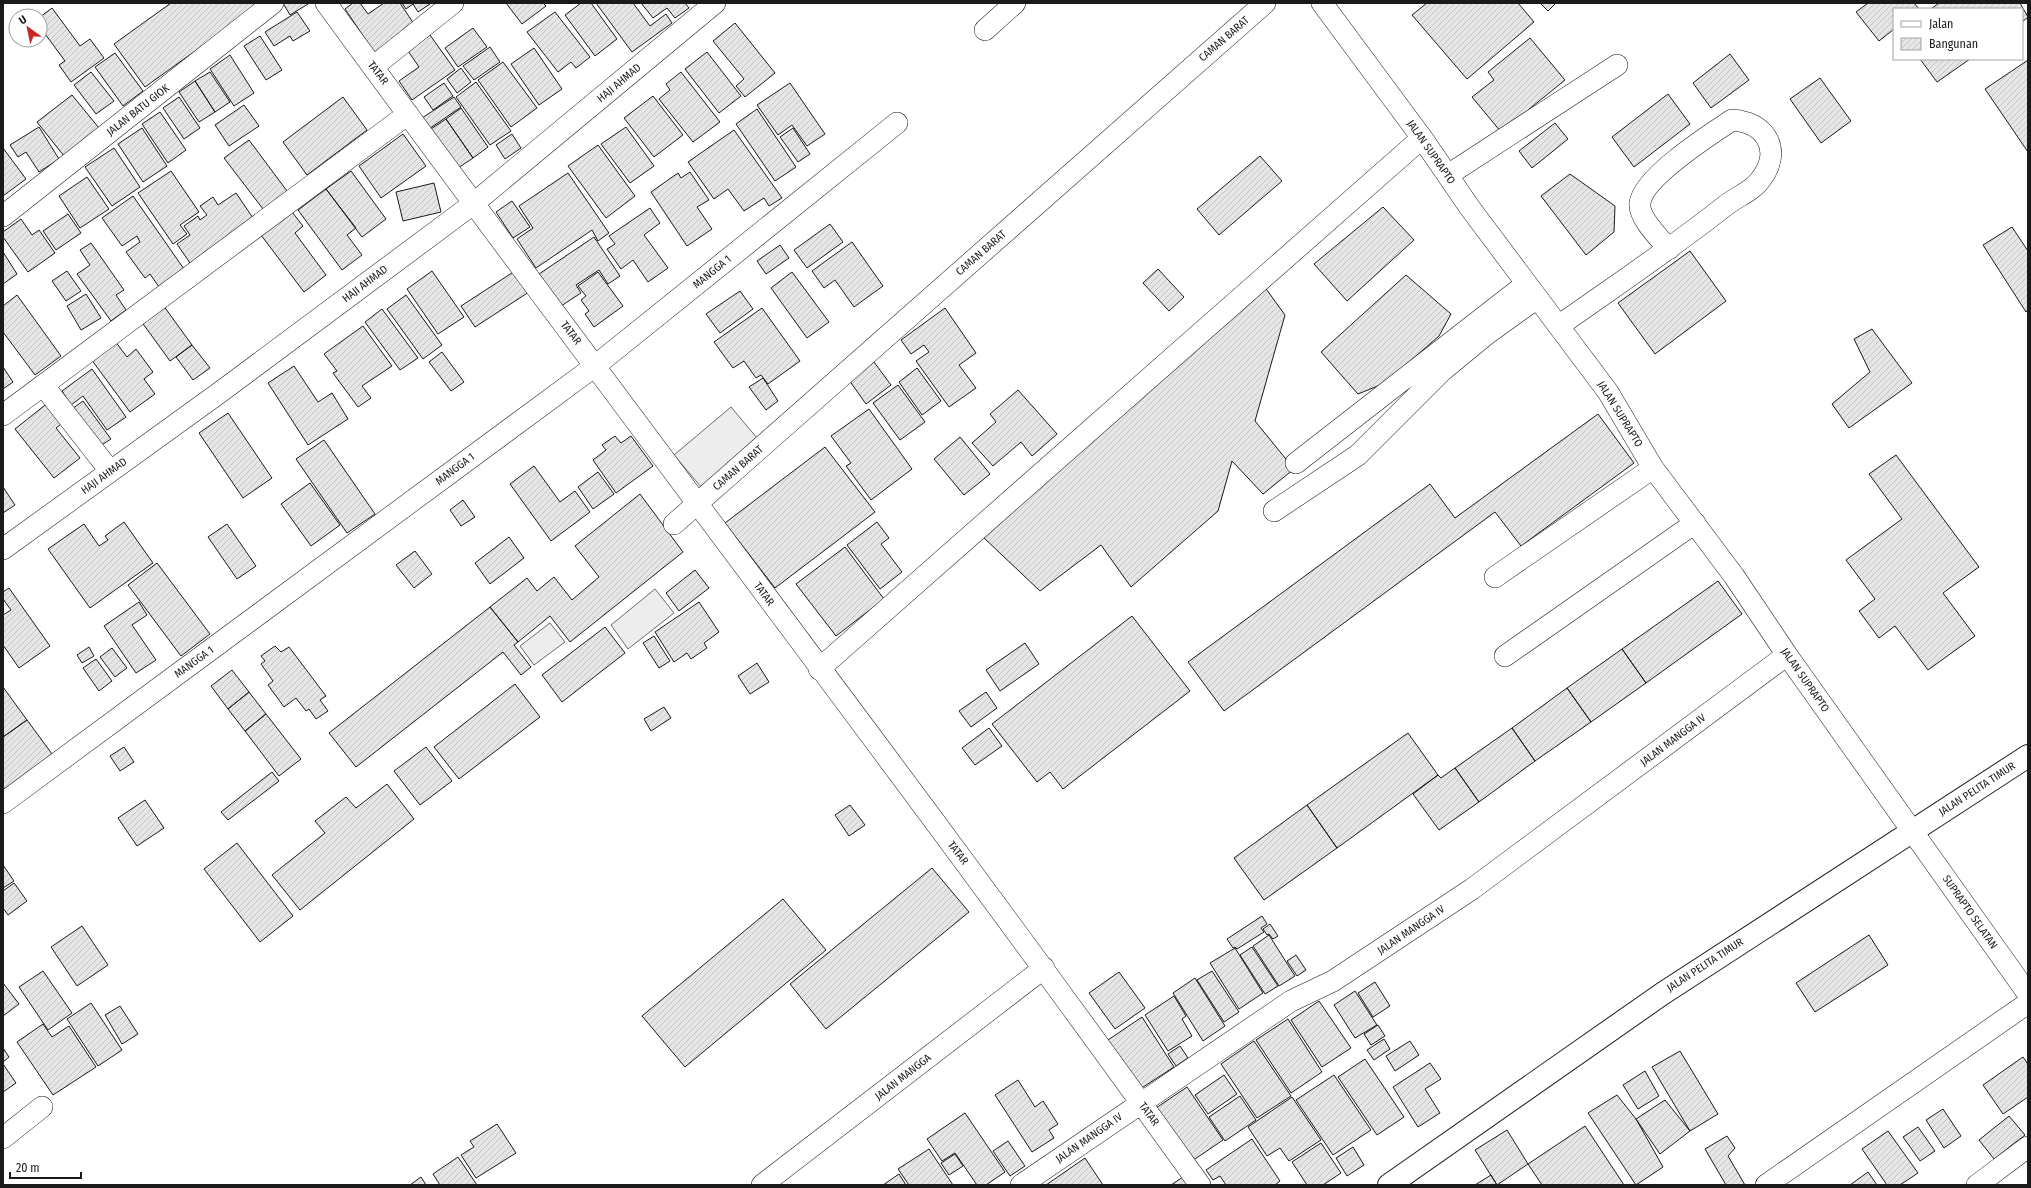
<svg xmlns="http://www.w3.org/2000/svg" width="2031" height="1188" viewBox="0 0 2031 1188" font-family="'Fira Sans Condensed',sans-serif">
<style>
.built{fill:#ededed;stroke:#6a6a6a}
.building{fill:url(#building-hatch);stroke:#1a1a1a}
.lines{fill:none;stroke-linecap:round;stroke-linejoin:round}
.street-casing{stroke:#1a1a1a;stroke-width:22}
.secondary-casing{stroke:#1a1a1a;stroke-width:24}
.street{stroke:#fff;stroke-width:21}
.secondary{stroke:#fff;stroke-width:22}
.labels{text-anchor:middle;dominant-baseline:central;stroke-width:3;stroke-linejoin:round;paint-order:stroke}
.street-label{font-size:11px;fill:#1a1a1a;stroke:#fff}
</style>
<defs>
<pattern id="building-hatch" width="6" height="6" patternUnits="userSpaceOnUse"><rect width="6" height="6" fill="#e6e6e6"/><path d="M-1 1l2-2M0 6l6-6M5 7l2-2" fill="none" stroke="#c5c5c5"/></pattern>
</defs>
<rect width="100%" height="100%" fill="#fff"/>
<!-- built -->
<path class="built" d="M731,407L757,438L702,488L674,455Z
M655,589L674,613L628,649L611,625Z
M550,623L565,642L534,665L520,646Z"/>
<!-- building -->
<path class="building" d="M171,3H262L145,87L114,44Z
M283,3H307L308,4L290,15Z
M353,3H360L368,14L384,3H400L416,27L376,55L345,9Z
M402,3H429L430,4L418,12L413,4L406,9Z
M506,3H543L546,6L522,24Z
M581,3H591L617,39L595,56L565,15Z
M596,3H633L650,26L666,14L672,23L632,52Z
M641,3H685L689,8L675,18L667,8L653,18Z
M1427,3H1518L1534,22L1467,79L1412,15Z
M1540,3H1556L1548,11Z
M1868,3H1914L1919,9H1894V29L1879,41L1856,12Z
M1939,3H2020L2028,17L2022,22V9H1931Z
M52,8L80,46L90,39L104,58L71,82L59,65L65,61L40,27V17Z
M297,12L310,31L293,41L290,36L274,46L265,32Z
M555,12L590,57L576,68L571,62L558,72L527,32Z
M735,23L775,73L745,97L736,86L744,79L713,41Z
M473,28L487,47L458,67L445,48Z
M430,35L455,70L412,100L399,81L419,67L408,51Z
M260,36L282,70L266,80L244,46Z
M1530,38L1565,80L1501,132L1472,97L1494,80L1488,72Z
M490,47L500,62L474,80L463,66Z
M534,48L562,89L539,105L511,64Z
M707,52L741,96L719,113L685,69Z
M115,53L143,91L123,106L95,67Z
M1730,54L1749,80L1711,108L1693,83Z
M230,55L254,93L234,106L210,69Z
M1920,59H1970L1937,82Z
M2028,60V152L1985,89Z
M503,62L537,108L511,127L478,80Z
M461,68L471,82L457,93L447,79Z
M91,72L114,101L96,114L74,85Z
M210,72L230,102L215,112L195,81Z
M681,72L720,122L693,142L659,99L670,90L666,84Z
M1820,78L1851,121L1821,143L1790,99Z
M195,81L215,112L199,122L179,92Z
M476,82L511,131L490,145L456,97Z
M444,83L453,96L433,110L424,97Z
M790,83L825,134L807,146L792,125L778,135L757,105Z
M1668,94L1690,124L1634,167L1612,137Z
M72,95L99,128L64,156L37,122Z
M653,96L683,135L654,157L624,118Z
M179,97L200,128L184,139L163,108Z
M343,97L367,130L307,175L283,142Z
M454,97L461,107L426,131L419,120Z
M244,105L259,126L229,146L215,125Z
M461,108L488,147L473,158L446,119Z
M757,109L796,167L775,181L736,124Z
M160,112L186,150L168,163L142,124Z
M446,119L473,158L455,170L428,131Z
M1555,123L1568,139L1532,168L1519,151Z
M39,127L59,159L39,172L26,152L18,157L10,145Z
M626,127L654,166L630,183L601,144Z
M142,128L167,166L143,182L118,144Z
M793,128L810,154L798,162L780,137Z
M734,130L782,198L769,206L764,198L744,211L728,189L714,199L688,162Z
M403,134L426,166L381,198L359,166Z
M512,134L521,148L505,159L496,145Z
M249,140L287,191L263,209L224,158Z
M598,145L635,196L606,218L568,166Z
M3,148L26,179L3,196Z
M114,148L140,187L112,206L85,167Z
M1260,156L1282,181L1219,235L1197,209Z
M171,171L199,212L180,225L187,234L173,244L138,193Z
M351,171L386,219L362,237L326,189Z
M690,172L709,200L697,207L712,229L687,246L651,192L678,173L681,178Z
M568,173L609,233L598,241L592,230L536,268L517,239L533,228L519,206Z
M1570,174L1615,206L1614,232L1586,255L1541,196Z
M87,177L109,209L80,228L59,196Z
M434,183L441,212L403,221L396,192Z
M326,189L356,228L347,235L362,255L342,270L298,210Z
M236,193L253,218L190,263L177,244L190,235L184,226L198,216L200,220L207,215L200,206L213,197L218,205Z
M133,196L184,269L159,287L150,274L145,278L126,252L140,242L137,236L122,246L102,218Z
M512,201L530,227L513,238L496,212Z
M1383,207L1414,240L1347,301L1314,264Z
M650,208L660,223L644,235L668,268L648,282L633,260L621,269L607,249L615,244L609,236Z
M292,212L303,226L295,233L326,275L304,292L261,235Z
M68,214L81,233L56,250L43,231Z
M21,219L32,235L39,230L55,253L28,272L3,237V232Z
M830,224L843,242L807,268L794,250Z
M2012,227L2028,251V309L2026,312L1983,245Z
M594,237L620,276L608,284L599,270L576,285L581,293L561,306L539,274Z
M852,242L883,286L854,307L835,280L824,288L812,271Z
M91,243L124,290L116,295L126,310L111,321L77,274L90,265L80,250Z
M780,245L789,258L766,274L757,261Z
M1690,251L1726,301L1655,354L1618,303Z
M3,252L17,274L3,284Z
M1158,269L1184,297L1169,311L1143,283Z
M67,271L81,291L66,301L52,281Z
M432,271L464,317L438,334L407,289Z
M515,271L529,292L475,327L461,306Z
M598,272L623,306L594,327L585,314L589,311L581,300L586,296L578,286Z
M792,272L829,322L807,338L771,288Z
M1406,275L1451,314L1439,336L1385,383L1358,394L1321,352Z
M1264,286L1285,315L1255,421L1294,469L1263,494L1232,461L1218,511L1131,587L1101,545L1040,591L983,537Z
M740,291L753,309L720,333L706,314Z
M86,294L101,318L81,330L67,306Z
M17,295L61,356L35,375L3,332V306Z
M406,295L442,345L423,359L387,309Z
M163,305L192,345L170,361L141,321Z
M762,308L800,361L768,384L761,375L756,378L744,361L733,368L714,342Z
M945,308L976,353L959,365L976,388L949,407L916,361L929,352L924,345L911,354L901,340Z
M382,309L418,358L400,370L365,322Z
M363,326L392,366L362,386L371,398L358,407L333,373L337,371L324,354Z
M1872,329L1912,383L1849,428L1832,404L1870,372L1854,339Z
M115,341L127,357L136,349L153,372L144,379L155,394L130,412L91,359Z
M192,345L210,368L193,380L176,357Z
M442,352L464,382L451,391L429,362Z
M874,362L891,385L866,404L849,380Z
M294,366L318,402L332,393L348,419L308,445L268,383Z
M3,367L13,382L3,389Z
M917,368L941,401L922,415L899,382Z
M92,369L126,417L107,430L83,396L71,405L62,391Z
M763,378L778,401L766,410L749,387Z
M898,385L925,422L900,440L873,403Z
M1018,390L1057,434L1032,456L1021,442L993,466L972,443L996,422L990,414Z
M83,401L111,439L100,446L72,409Z
M49,402L65,421L56,428L80,458L54,478L15,429Z
M869,409L912,469L871,500L846,466L851,463L831,436Z
M228,413L272,478L243,498L199,433Z
M1598,414L1634,463L1521,546L1495,512L1224,711L1188,662L1430,484L1455,518Z
M615,436L621,443L631,436L653,466L616,493L593,460L606,450L602,445Z
M960,437L990,474L964,495L934,459Z
M324,440L375,514L347,533L296,459Z
M825,447L875,512L775,588L725,523Z
M1896,455L1979,567L1943,593L1975,636L1928,670L1895,626L1879,638L1859,611L1875,599L1846,560L1902,519L1869,474Z
M534,466L560,502L575,491L590,512L551,541L510,484Z
M598,472L614,494L593,509L578,487Z
M310,483L340,525L311,546L281,504Z
M3,487L15,505L3,513Z
M640,494L683,552L570,642L550,616L518,642L490,607L527,578L537,591L554,577L572,600L599,577L575,546Z
M463,500L475,517L461,526L450,510Z
M124,522L153,563L90,608L48,549L84,524L99,546L108,540L105,536Z
M877,522L889,538L881,544L902,572L880,589L847,545Z
M227,524L256,566L237,579L208,537Z
M509,537L524,558L490,584L475,563Z
M845,547L884,599L836,636L796,584Z
M415,551L432,574L414,588L396,565Z
M157,563L210,634L181,656L128,585Z
M695,570L709,588L679,611L666,593Z
M1718,581L1742,614L1646,683L1622,649Z
M9,588L50,646L19,668L3,645V615L11,610L3,599V592Z
M139,602L147,615L132,625L156,660L136,673L104,626Z
M699,602L719,632L704,643L707,648L691,659L687,653L674,662L655,632Z
M490,607L518,642L514,645L531,667L521,675L503,652L356,767L329,733Z
M1132,616L1190,691L1063,789L1050,772L1037,782L992,724Z
M605,627L625,653L562,702L542,675Z
M654,636L670,661L659,668L643,643Z
M1025,643L1039,664L1000,691L986,670Z
M275,646L281,652L289,647L326,696L320,700L328,711L316,719L309,709L306,711L296,698L284,707L268,685L273,681L261,664L265,661L261,656Z
M89,647L94,656L82,663L77,655Z
M112,648L127,668L115,677L100,657Z
M1622,649L1646,683L1591,722L1567,688Z
M96,659L112,681L99,691L83,668Z
M757,663L769,682L750,694L738,676Z
M232,670L249,692L228,709L211,686Z
M515,684L540,717L459,779L434,747Z
M3,687L27,720L3,737Z
M1567,688L1591,722L1535,761L1512,728Z
M249,692L266,714L245,731L228,709Z
M986,692L997,708L971,727L959,711Z
M664,707L671,718L651,731L644,719Z
M266,714L301,759L279,776L245,731Z
M27,720L55,758L3,796V737Z
M989,728L1002,746L975,765L962,748Z
M1512,728L1535,761L1479,802L1455,768Z
M1408,733L1438,775L1337,848L1307,805Z
M124,747L134,762L120,771L110,756Z
M426,747L452,781L420,805L394,771Z
M1455,768L1479,802L1439,830L1413,794L1438,775L1441,778Z
M272,772L279,781L228,820L221,812Z
M387,784L414,819L300,910L272,875L325,833L315,821L346,797L356,808Z
M145,800L164,828L137,846L118,818Z
M850,805L865,825L849,836L835,815Z
M1307,805L1337,848L1264,900L1234,858Z
M237,843L293,916L260,942L204,869Z
M3,865L14,881L3,888Z
M932,868L969,912L826,1029L790,984Z
M14,883L27,901L8,915L3,908V891Z
M783,899L826,950L685,1067L642,1016Z
M1262,916L1267,924L1261,928L1264,932L1237,949L1235,947L1233,948L1227,939Z
M1270,924L1278,936L1273,939L1269,934L1267,935L1263,929Z
M82,926L108,965L77,986L51,947Z
M1269,935L1295,976L1279,986L1253,946Z
M1869,935L1888,965L1815,1012L1796,983Z
M1252,947L1278,986L1265,994L1240,955Z
M1235,948L1263,993L1239,1009L1210,963Z
M1296,955L1306,970L1297,976L1287,961Z
M43,971L72,1013L48,1030L19,987Z
M1212,971L1239,1012L1224,1022L1197,980Z
M1119,972L1145,1008L1115,1029L1089,993Z
M1195,978L1225,1026L1203,1041L1173,993Z
M1375,982L1390,1006L1373,1017L1358,993Z
M3,983L19,1004L3,1016Z
M1355,991L1377,1025L1355,1038L1334,1005Z
M1174,996L1186,1016L1182,1019L1192,1036L1168,1051L1145,1015Z
M1319,1001L1351,1048L1322,1067L1291,1020Z
M91,1003L122,1050L98,1066L67,1019Z
M120,1006L138,1034L122,1044L105,1015Z
M1142,1017L1174,1067L1140,1089L1108,1040Z
M1288,1019L1322,1072L1291,1093L1256,1040Z
M43,1024L52,1037L69,1026L96,1067L53,1095L17,1042Z
M1378,1025L1385,1036L1371,1045L1364,1034Z
M1384,1039L1390,1049L1374,1060L1367,1050Z
M1254,1041L1291,1096L1257,1118L1221,1064Z
M1410,1041L1419,1055L1395,1071L1386,1056Z
M1180,1046L1188,1058L1176,1066L1168,1054Z
M3,1048L9,1057L3,1062Z
M1680,1051L1718,1114L1690,1131L1652,1067Z
M2023,1057L2028,1064V1097L2003,1114L1983,1085Z
M1365,1059L1404,1117L1377,1135L1338,1077Z
M1430,1063L1441,1079L1425,1089L1440,1113L1418,1127L1393,1087Z
M3,1064L16,1083L3,1092Z
M1645,1071L1659,1096L1638,1109L1623,1085Z
M1224,1075L1237,1094L1208,1114L1195,1095Z
M1334,1075L1371,1130L1333,1155L1296,1100Z
M1018,1080L1035,1107L1043,1101L1058,1124L1049,1130L1054,1138L1032,1152L995,1095Z
M1187,1087L1223,1140L1192,1161L1156,1108Z
M1617,1095L1636,1119L1663,1167L1636,1185L1588,1113Z
M1240,1096L1256,1120L1225,1141L1209,1117Z
M1292,1097L1321,1140L1289,1161L1280,1148L1267,1156L1248,1127Z
M1665,1100L1690,1131L1660,1154L1636,1119Z
M1943,1109L1961,1136L1944,1148L1926,1120Z
M965,1113L1005,1172L986,1185H977L955,1153L942,1161L927,1139Z
M2009,1116L2025,1135L1994,1159L1979,1140Z
M497,1124L516,1153L476,1178L461,1155L474,1147L470,1141Z
M1585,1126L1624,1185H1542L1528,1164Z
M1918,1127L1935,1151L1920,1161L1903,1137Z
M1507,1130L1528,1164L1497,1185L1475,1150Z
M1888,1131L1918,1173L1900,1185H1887L1862,1149Z
M1727,1136L1735,1148L1728,1156L1745,1185H1726L1705,1149Z
M1252,1139L1280,1181L1275,1185H1226L1220,1176L1213,1180L1206,1170Z
M1008,1141L1025,1166L1010,1176L993,1151Z
M1321,1143L1341,1173L1323,1185H1307L1292,1162Z
M1353,1147L1364,1165L1347,1176L1336,1158Z
M929,1149L953,1185H909L898,1169Z
M955,1154L963,1166L949,1175L941,1163Z
M458,1157L477,1185H440L433,1174Z
M1085,1158L1103,1185H1046Z
M1868,1172L1877,1185H1850Z
M899,1174L906,1185H883Z
M1491,1175L1497,1185H1475Z
M421,1177L426,1185H410Z
M1183,1177L1188,1185H1171Z"/>
<g class="lines">
<!-- street casing -->
<g class="street-casing">
<path id="street" d="M326,3C615,399 915,787 1200,1185
M1322,3L1422,138L1470,208L1608,392L1653,468L1734,576L1787,655L2028,994
M985,30L1015,3
M373,67L453,3
M1448,175L1617,65
M3,216L273,3
M1560,325C1615,286 1672,248 1725,206C1736,197 1753,191 1761,179C1770,167 1775,151 1766,137C1758,125 1746,121 1732,120C1711,134 1643,177 1640,203C1638,217 1660,239 1669,249
M43,385L110,471
M3,415L408,114
M1296,463L1526,284
M1274,511L1358,455L1442,371L1487,334L1537,298
M674,524L1265,3
M3,549L219,393L473,204L715,3
M1495,577L1653,468
M1505,656L1695,523
M819,669L1422,138
M3,803L595,366L897,123
M3,1138L42,1107
M762,1185L1044,968
M1021,1185L1291,1001L1333,981L1472,889L1787,655
M1766,1185L2028,1003
M1977,1185L2028,1147"/>
</g>
<!-- secondary casing -->
<g class="secondary-casing">
<path id="secondary" d="M1389,1185L1662,994L2028,756"/>
</g>
<!-- street -->
<use href="#street" class="street"/>
<!-- secondary -->
<use href="#secondary" class="secondary"/>
</g>
<g class="labels">
<!-- street labels -->
<g class="street-label">
<text transform="translate(1224 39) rotate(-41)">CAMAN BARAT</text>
<text transform="translate(378 73) rotate(53)">TATAR</text>
<text transform="translate(619 83) rotate(-40)">HAJI AHMAD</text>
<text transform="translate(138 110) rotate(-38)">JALAN BATU GIOK</text>
<text transform="translate(1431 152) rotate(55)">JALAN SUPRAPTO</text>
<text transform="translate(981 253) rotate(-41)">CAMAN BARAT</text>
<text transform="translate(712 272) rotate(-39)">MANGGA 1</text>
<text transform="translate(365 284) rotate(-37)">HAJI AHMAD</text>
<text transform="translate(571 333) rotate(53)">TATAR</text>
<text transform="translate(1620 414) rotate(58)">JALAN SUPRAPTO</text>
<text transform="translate(738 468) rotate(-41)">CAMAN BARAT</text>
<text transform="translate(455 469) rotate(-37)">MANGGA 1</text>
<text transform="translate(104 476) rotate(-36)">HAJI AHMAD</text>
<text transform="translate(764 594) rotate(54)">TATAR</text>
<text transform="translate(194 662) rotate(-36)">MANGGA 1</text>
<text transform="translate(1805 680) rotate(55)">JALAN SUPRAPTO</text>
<text transform="translate(1673 740) rotate(-37)">JALAN MANGGA IV</text>
<text transform="translate(1977 789) rotate(-33)">JALAN PELITA TIMUR</text>
<text transform="translate(958 853) rotate(53)">TATAR</text>
<text transform="translate(1970 912) rotate(55)">SUPRAPTO SELATAN</text>
<text transform="translate(1411 930) rotate(-34)">JALAN MANGGA IV</text>
<text transform="translate(1705 965) rotate(-33)">JALAN PELITA TIMUR</text>
<text transform="translate(903 1077) rotate(-38)">JALAN MANGGA</text>
<text transform="translate(1149 1114) rotate(54)">TATAR</text>
<text transform="translate(1089 1138) rotate(-35)">JALAN MANGGA IV</text>
</g>
</g>
<!-- border -->
<rect width="2031" height="1188" fill="none" stroke="#1a1a1a" stroke-width="8"/>
<!-- legend -->
<rect x="1893" y="8" width="130" height="52" fill="#ffffff" stroke="#a3a3a3"/>
<rect x="1901" y="21" width="20" height="6" fill="#ffffff" stroke="#a3a3a3"/>
<text x="1929" y="28" font-size="12" fill="#1a1a1a">Jalan</text>
<rect x="1901" y="38" width="20" height="12" fill="url(#building-hatch)" stroke="#a3a3a3"/>
<text x="1929" y="48" font-size="12" fill="#1a1a1a">Bangunan</text>
<!-- north arrow -->
<g transform="translate(28 28) rotate(327)"><circle r="19" fill="#ffffff" stroke="#a3a3a3"/>
<path d="M0-3L7 15L0 10L-7 15Z" fill="#c62828"/>
<text y="-6" font-size="11" font-weight="bold" text-anchor="middle" fill="#1a1a1a">U</text>
</g>
<!-- scale -->
<path d="M10 1172v6h71v-6" fill="none" stroke="#1a1a1a" stroke-width="2"/>
<text x="16" y="1172" font-size="12" fill="#1a1a1a" stroke="#ffffff" stroke-width="3" paint-order="stroke">20 m</text>
</svg>
